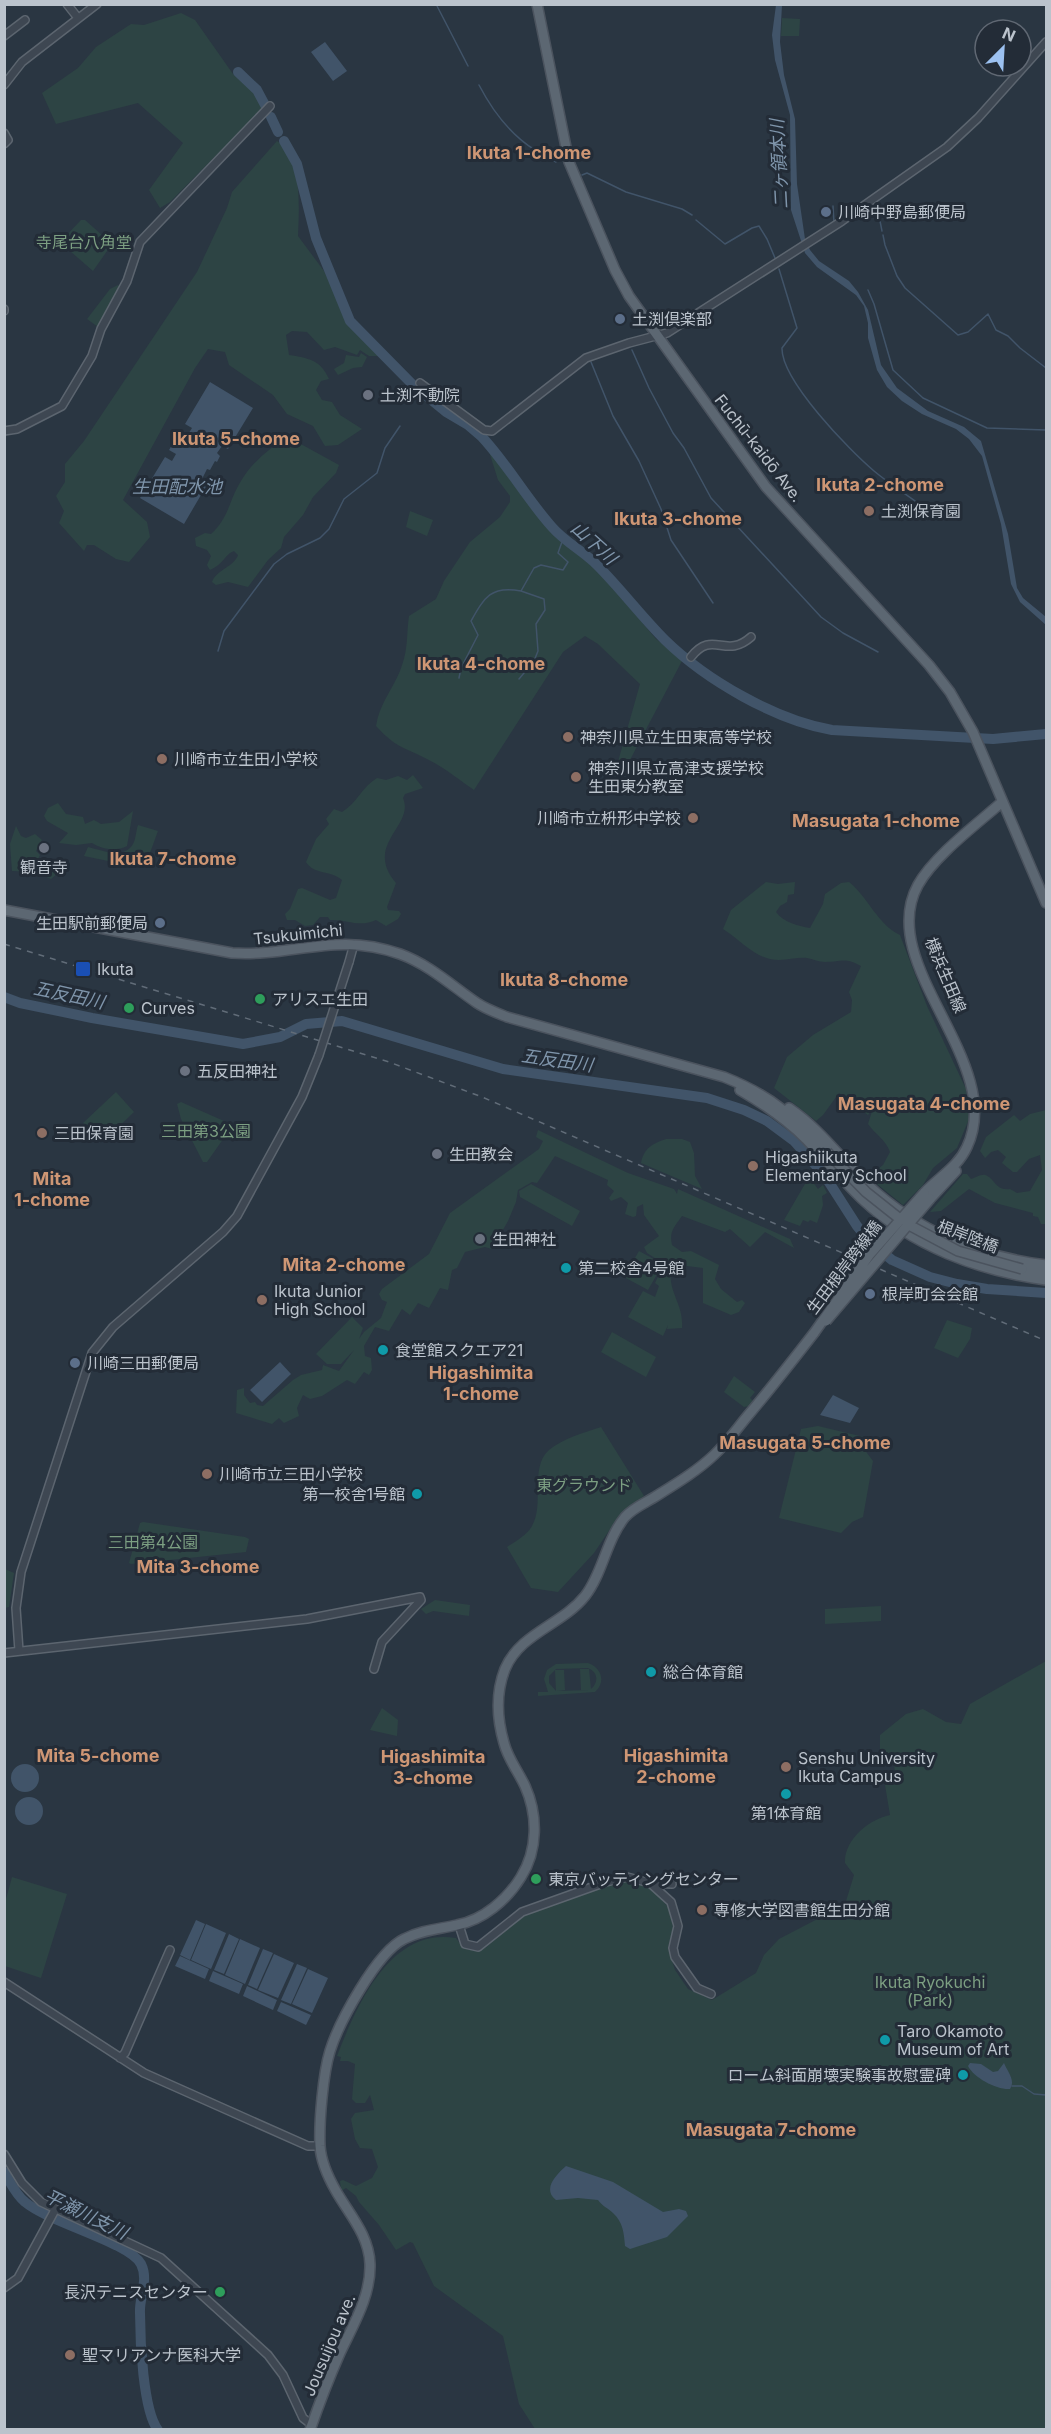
<svg xmlns="http://www.w3.org/2000/svg" width="1051" height="2434" viewBox="0 0 1051 2434" font-family="Inter,'Noto Sans JP',sans-serif">
<style>
.green{fill:#2d4444;fill-rule:evenodd}
.water{fill:#415469}
.lines{fill:none;stroke-linecap:round;stroke-linejoin:round}
.stream{stroke:#415469;stroke-width:1.5}
.river{stroke:#415469;stroke-width:10}
.minor-casing{stroke:#5c656f;stroke-width:10}
.major-casing{stroke:#4b535e;stroke-width:12}
.minor{stroke:#3e4752;stroke-width:7}
.major{stroke:#5c6772;stroke-width:9}
.rail{stroke:#616c78;stroke-width:1.5;stroke-dasharray:6 6;stroke-linecap:butt}
.minor-bridge-casing{stroke:#5c656f;stroke-width:10;stroke-linecap:butt}
.major-bridge-casing{stroke:#4b535e;stroke-width:12;stroke-linecap:butt}
.minor-bridge{stroke:#3e4752;stroke-width:7}
.major-bridge{stroke:#5c6772;stroke-width:9}
.service-dot{fill:#5c6f8a;stroke:#232c37;stroke-width:2}
.worship-dot{fill:#6b7280;stroke:#232c37;stroke-width:2}
.education-dot{fill:#8d6e63;stroke:#232c37;stroke-width:2}
.transit-dot{fill:#1a4fb4;stroke:#232c37;stroke-width:2}
.leisure-dot{fill:#2e9e5b;stroke:#232c37;stroke-width:2}
.culture-dot{fill:#0f9aa8;stroke:#232c37;stroke-width:2}
.labels{text-anchor:middle;dominant-baseline:central;stroke-width:6;stroke-linejoin:round;paint-order:stroke}
.poi-label{font-size:16px;fill:#bbc3cc;stroke:#232c37;text-anchor:start}
.park-label{font-size:16px;fill:#7c9f82;stroke:#232c37}
.street-label{font-size:16px;fill:#bbc3cc;stroke:#232c37}
.neighbourhood-label{font-size:18px;font-weight:bold;fill:#ce9674;stroke:#232c37}
.water-label{font-size:18px;font-style:italic;fill:#7f95ab;stroke:#232c37}
</style>
<rect width="100%" height="100%" fill="#2a3642"/>
<!-- green -->
<path class="green" d="M181,13L195,20L233,74L253,91L262,109L170,202L160,208L149,190L183,143L138,103L56,124L42,93L78,68L96,47L131,24L144,25Z
M782,18L800,19L799,36H781Z
M277,141C303,156 299,210 298,236L324,271L349,322L380,356H369L360,350L357,355L335,347L324,350L307,332L292,331L286,335L289,355C308,358 321,360 329,379L321,381L316,390L322,400L332,402L340,415L362,429L338,445L325,446L313,426L287,414L273,395L229,365L225,352L208,349L195,368L123,500L147,522L150,537L129,562L116,559L94,545H87L84,551L59,523L64,511L56,496L65,482V464L84,441L197,272L227,208L232,192Z
M81,220H85L112,244L93,271L62,244V240Z
M118,285L120,287L98,327L87,319L110,289Z
M361,353L367,357L362,367L353,368L338,375L334,369L344,363L346,355L359,357Z
M288,437L339,465L336,473L313,497L303,515L284,537L281,548L268,560L248,587L228,582L216,585L212,582C217,569 234,567 238,555L234,551C225,554 224,564 210,570L207,565L211,556L207,550L196,546L195,538L205,533L211,534C229,518 229,500 241,481C252,462 270,448 288,437Z
M487,445L524,497L550,528L593,564L656,639L683,659L611,796L610,790L640,684L598,644L585,636L563,652L474,790C459,780 444,767 427,759C402,746 396,748 376,726C379,705 392,690 400,671C409,648 406,637 409,616L436,599L444,581L470,542L500,517L510,502V496L498,480Z
M410,511L433,520L427,536L406,527Z
M413,775L423,788L405,794L403,798C415,826 363,844 396,883L387,907L388,910L399,911L401,914L398,919L386,926L376,920C360,928 346,919 330,920L328,917H320L313,925L305,926L295,920H287L285,914L290,909L298,889L302,888L330,900L336,898L342,880C331,870 314,875 306,862L316,839L329,824L326,819L334,809L342,812C357,803 362,787 377,778L386,780L398,776L407,780Z
M58,803L66,814L83,817L85,824L94,820L101,824L119,822L133,811L127,846C116,852 101,849 92,843L76,845L59,843L68,833L47,821L44,816L48,808Z
M138,825L158,831L147,861L118,863L84,856L88,847C101,850 124,860 133,844C136,839 136,830 138,825Z
M16,826L21,836L26,838L35,834L42,840L36,851L40,855L36,863L38,866H50L57,874L51,879L35,872L12,871L10,844Z
M766,882L778,884L795,882L794,894L788,895L787,902L780,906L776,912C783,922 798,926 810,928L823,904L825,894L841,883L849,882C869,898 877,924 900,935L927,1006L966,1089L969,1119L957,1148L933,1168L923,1185L903,1205L872,1180L873,1173L883,1165L890,1152C886,1140 875,1134 868,1124L873,1108L868,1115L839,1093L823,1115L816,1121L774,1088L787,1057L813,1035L851,1012L852,1000L849,992L861,966C844,957 842,962 825,962C819,962 813,959 807,958C795,957 783,962 770,959C752,955 739,939 723,929L731,910Z
M116,1092L134,1112L105,1140L93,1134L83,1123Z
M181,1102L233,1125L207,1162H203L181,1119L177,1104Z
M1046,1110V1224H1041L1038,1217L1033,1216V1213L995,1203L969,1189L941,1211L930,1212L963,1174H967L971,1179C975,1178 981,1174 985,1175C995,1178 995,1191 1010,1189L1017,1193L1030,1191L1042,1170L1040,1155L1029,1159L1017,1172H1013L1002,1163L1006,1157L998,1150L991,1152L985,1158L980,1151L986,1137L1014,1115L1020,1121L1030,1114Z
M538,1130L628,1173L674,1189L677,1194L678,1189L790,1239L794,1248L765,1232L750,1247L730,1229L725,1232L682,1216C674,1227 669,1232 672,1245L682,1252L691,1251L719,1265L715,1279L721,1289L737,1302L742,1300L745,1303L739,1312L731,1315L703,1303V1268L679,1265L671,1270C668,1293 684,1304 682,1328L667,1329L668,1325L663,1336L628,1317L643,1291L655,1297L659,1286L655,1283L664,1264L647,1253L644,1247L659,1236L644,1215L643,1204L637,1207L636,1216L633,1217L625,1214L628,1203L621,1197L611,1201L609,1198L614,1191L607,1185L608,1180L555,1156L537,1183L532,1182L518,1190L516,1202L508,1221L492,1249L485,1247L465,1252L457,1268L452,1270L448,1290L440,1288L429,1308L418,1303L410,1315L402,1309L389,1331L375,1327L364,1346L365,1356L371,1358L372,1370L369,1375L364,1372L355,1384L347,1380L322,1396L310,1399L303,1395L297,1408L299,1416L284,1423L279,1418L272,1424L236,1413L237,1390L244,1388V1395L250,1403L255,1402L257,1405L263,1406L293,1380L301,1375L322,1370L323,1365L339,1371L354,1350L341,1364H327L316,1354L352,1317L363,1328L359,1339L364,1332L381,1318L387,1302L382,1300L379,1294L382,1289L429,1254L450,1213L539,1149L543,1141L536,1137Z
M666,1139H682L690,1142L694,1153L695,1176L702,1189L641,1163C644,1148 652,1144 666,1139Z
M809,1177L818,1189L823,1185L827,1193L822,1196L823,1205L817,1223L810,1220L808,1222L803,1220L800,1226L784,1220Z
M531,1184L580,1211L572,1226L520,1197L519,1191Z
M639,1251L663,1264L648,1290L624,1277Z
M947,1320L972,1328L970,1339L958,1358L934,1348Z
M612,1332L656,1357L646,1377L601,1352Z
M734,1376L755,1392L750,1398L753,1401L749,1406L744,1407L724,1392Z
M818,1426L864,1437V1449L873,1461L863,1517L852,1522L841,1533L779,1518L801,1429Z
M601,1427L644,1496L619,1516L594,1553L558,1592L531,1588L507,1547C516,1541 527,1535 532,1526C545,1504 529,1468 549,1450C564,1438 583,1433 601,1427Z
M143,1522L245,1537L249,1539L246,1552L131,1564L129,1563L140,1523Z
M5,1569L14,1573L9,1607L5,1608Z
M435,1600L470,1605L469,1616L433,1611L426,1614L421,1609Z
M881,1606V1621L825,1624V1609Z
M1046,1661V2429H535L519,2404L503,2336L434,2286L413,2243L410,2242L396,2250L379,2225L359,2202L356,2196L346,2188L341,2191L340,2181L343,2180L356,2186L372,2178L378,2167L372,2149L360,2148L355,2139L351,2119L355,2113L374,2110L370,2095L365,2103H356L352,2099L355,2064L348,2061H340L341,2057L337,2056C357,2005 390,1927 456,1938L461,1945L469,1950L485,1948L530,1911L613,1884L629,1881L640,1883L655,1892L669,1908L673,1928L668,1948L675,1970L688,1989L712,2000L756,1973L764,1955L779,1939L829,1913L843,1911L854,1875L845,1863C844,1839 870,1819 890,1815L885,1785L895,1771L892,1755L880,1749V1735L906,1714L923,1709L946,1722L961,1724L970,1704Z
M588,1663C602,1668 606,1682 595,1692L538,1696V1692H548L544,1679L547,1670L556,1664ZM588,1668C598,1672 599,1682 591,1689L589,1669H580L581,1690H589L557,1691L565,1690L564,1670H555L556,1691L549,1683V1676L556,1669Z
M382,1708L398,1720L397,1736L370,1730Z
M12,1877L67,1894L41,1978L5,1966V1903Z"/>
<!-- water -->
<path class="water" d="M776,5H782L780,42L784,75L795,119L797,184L805,239L810,250L819,261L849,281L858,292L868,310L881,365L897,388L928,411L964,427L981,441L1008,534L1017,588L1023,598L1046,617V625L1020,602L1011,584L1001,524L982,456L969,439L956,429L922,414L902,401L887,387L877,370L868,338V323L864,306L856,295L817,267L805,253L791,210L790,115L775,60L772,35Z
M325,42L347,71L333,81L311,52Z
M210,382L253,408L228,449L222,446L217,453L220,456L217,462L215,461L210,470L207,469L202,479L208,483L184,524L140,498L165,457L172,461L176,454L169,450L180,432L187,436L192,428L185,424Z
M280,1362L291,1374L262,1402L250,1390Z
M833,1395L859,1408L850,1423L820,1415Z
M11 1778a14 14 0 1 1 28 0a14 14 0 1 1-28 0Z
M15 1811a14 14 0 1 1 28 0a14 14 0 1 1-28 0Z
M196,1920L205,1924L190,1960L180,1955Z
M206,1924L226,1933L211,1969L191,1960Z
M229,1934L239,1939L224,1974L214,1970Z
M240,1939L260,1948L245,1984L225,1975Z
M263,1949L273,1953L257,1989L248,1985Z
M274,1954L294,1963L278,1998L258,1990Z
M180,1956L209,1969L205,1979L175,1966Z
M297,1964L307,1968L291,2004L281,2000Z
M308,1969L328,1978L312,2013L292,2004Z
M213,1971L243,1984L239,1994L209,1981Z
M247,1986L277,2000L273,2010L243,1996Z
M281,2002L311,2015L306,2025L277,2011Z
M970,2063L981,2064L993,2072L998,2071L1004,2063C1007,2071 1016,2080 1010,2089C997,2090 974,2078 968,2066Z
M566,2166L613,2182L663,2212L679,2209L686,2211L688,2216L667,2237L630,2249L625,2246C624,2233 623,2222 613,2213C608,2208 602,2206 598,2200L578,2198L556,2200C542,2189 556,2175 566,2166Z"/>
<g class="lines">
<!-- stream -->
<path class="stream" d="M436,4L468,66
M479,85C492,110 511,135 535,150
M540,153L556,162
M582,175L587,173L626,192L682,209L692,215
M833,206L834,223
M877,206L882,231
M696,220L725,244L752,228L759,226L767,239L775,258
M883,235L885,245L897,276L905,288L958,335L968,332L988,314L996,330L1008,336L1020,348L1046,368
M779,269L797,328L782,348C781,380 850,451 874,471C892,486 912,498 930,512
M868,290L874,304L893,370L923,398L987,428L1046,430
M632,350L649,388L673,433L684,448L711,498L821,617L843,633L878,652
M591,362L613,416L639,461L661,509L671,540L713,603
M218,651L224,631L274,564L287,554L320,538L329,529L344,499L377,473L385,448L400,426
M459,678L461,668L478,635L471,621C484,598 491,585 521,591
M519,679L534,661L538,651L536,624L545,610L544,599L521,591L534,568L541,565L563,570L568,562L558,553L563,539
M926,2044L947,2054
M1012,2086H1022L1034,2094L1046,2095"/>
<!-- river -->
<path class="river" d="M238,72L257,90L265,105
M271,117L278,132
M284,141L297,164L316,238L350,321L413,385L446,412L468,425L482,437C508,465 527,499 552,527C565,542 583,551 597,565C621,589 641,616 665,640C706,680 775,720 832,730L993,739L1046,734
M4,997L20,1003L92,1018L243,1044L280,1037L306,1024L342,1021L503,1069L707,1098L744,1110L767,1121L794,1141L825,1176L857,1226L871,1243L892,1260L930,1277L957,1284L987,1289L1046,1293
M4,2172C10,2182 16,2195 25,2202C50,2223 129,2242 141,2264C149,2280 139,2297 140,2313C140,2339 143,2411 158,2430"/>
<!-- minor casing -->
<g class="minor-casing">
<path id="minor" d="M67,4L78,18
M4,36L25,20
M4,85L22,62L97,4
M4,133L8,140L4,144
M4,309V311
M420,383L484,430L492,431L586,358L629,343L667,333L842,221L947,147L978,118L1046,42
M4,431L17,429L62,406L92,356L101,329L127,281L140,242L270,106
M691,657C713,629 725,660 751,637
M349,962L354,944
M19,1651L16,1608L21,1572L92,1353L113,1327L223,1232L237,1216L302,1097L319,1055
M4,1653L307,1619L420,1597L421,1600L382,1642L374,1669
M650,1883L671,1902L676,1919L678,1926L673,1948L675,1957L697,1988L711,1994
M459,1925L465,1944L478,1947L522,1912L606,1882L627,1877L650,1883L672,1884
M4,1982L144,2073L308,2146H320
M120,2058L125,2053L170,1950
M4,2154L22,2183L41,2202L161,2258L268,2355L283,2375L303,2418L312,2425
M4,2288L18,2278L55,2210"/>
</g>
<!-- major casing -->
<g class="major-casing">
<path id="major" d="M537,4L569,162L615,270L629,296L766,487L929,665L950,692L973,732L1046,903
M4,910L232,953C294,957 336,931 400,954C430,965 452,986 477,1003C486,1009 497,1013 507,1017L724,1077C772,1096 791,1115 827,1152
M740,1090C764,1104 786,1119 806,1139C825,1159 842,1180 862,1199C912,1246 979,1271 1046,1280
M789,1108C820,1129 841,1159 868,1185C917,1231 980,1257 1046,1265
M924,1193C939,1177 958,1167 967,1147C1007,1062 874,965 918,885C934,856 977,824 1002,802
M930,1199L956,1171
M1022,1269L1046,1273
M310,2430C319,2404 329,2378 340,2353C353,2325 371,2296 370,2264C369,2235 349,2214 336,2191C328,2177 321,2161 320,2146C319,2121 323,2074 330,2051C339,2022 377,1952 404,1939C421,1930 439,1929 457,1925C483,1920 507,1900 521,1877C538,1850 538,1815 525,1786C518,1771 508,1759 504,1743C497,1719 496,1692 505,1669C520,1633 562,1625 585,1596C603,1573 606,1540 625,1517C633,1508 643,1504 653,1498C674,1485 696,1472 714,1455C728,1442 738,1427 750,1413C772,1387 793,1360 814,1333"/>
</g>
<!-- minor -->
<use href="#minor" class="minor"/>
<!-- major -->
<use href="#major" class="major"/>
<!-- rail -->
<path class="rail" d="M4,944L389,1062L482,1097L1046,1341"/>
<!-- minor-bridge casing -->
<g class="minor-bridge-casing">
<path id="minor-bridge" d="M319,1055L349,962"/>
</g>
<!-- major-bridge casing -->
<g class="major-bridge-casing">
<path id="major-bridge" d="M827,1152L866,1192L900,1219
M907,1224L958,1251L1022,1269
M826,1321L930,1199
M814,1333L870,1254L924,1193"/>
</g>
<!-- minor-bridge -->
<use href="#minor-bridge" class="minor-bridge"/>
<!-- major-bridge -->
<use href="#major-bridge" class="major-bridge"/>
</g>
<!-- markers -->
<g class="service-dot">
<circle cx="826" cy="212" r="6"/>
<circle cx="620" cy="319" r="6"/>
<circle cx="160" cy="923" r="6"/>
<circle cx="870" cy="1294" r="6"/>
<circle cx="75" cy="1363" r="6"/>
</g>
<g class="worship-dot">
<circle cx="368" cy="395" r="6"/>
<circle cx="44" cy="848" r="6"/>
<circle cx="185" cy="1071" r="6"/>
<circle cx="437" cy="1154" r="6"/>
<circle cx="480" cy="1239" r="6"/>
</g>
<g class="education-dot">
<circle cx="869" cy="511" r="6"/>
<circle cx="568" cy="737" r="6"/>
<circle cx="162" cy="759" r="6"/>
<circle cx="576" cy="777" r="6"/>
<circle cx="693" cy="818" r="6"/>
<circle cx="42" cy="1133" r="6"/>
<circle cx="753" cy="1166" r="6"/>
<circle cx="262" cy="1300" r="6"/>
<circle cx="207" cy="1474" r="6"/>
<circle cx="786" cy="1767" r="6"/>
<circle cx="702" cy="1910" r="6"/>
<circle cx="70" cy="2355" r="6"/>
</g>
<rect class="transit-dot" x="75" y="961" width="16" height="16" rx="3"/>
<g class="leisure-dot">
<circle cx="260" cy="999" r="6"/>
<circle cx="129" cy="1008" r="6"/>
<circle cx="536" cy="1879" r="6"/>
<circle cx="220" cy="2292" r="6"/>
</g>
<g class="culture-dot">
<circle cx="566" cy="1268" r="6"/>
<circle cx="383" cy="1350" r="6"/>
<circle cx="417" cy="1494" r="6"/>
<circle cx="651" cy="1672" r="6"/>
<circle cx="786" cy="1794" r="6"/>
<circle cx="885" cy="2040" r="6"/>
<circle cx="963" cy="2075" r="6"/>
</g>
<g class="labels">
<!-- poi labels -->
<g class="poi-label">
<text x="838" y="212">川崎中野島郵便局</text>
<text x="632" y="319">土渕倶楽部</text>
<text x="380" y="395">土渕不動院</text>
<text x="881" y="511">土渕保育園</text>
<text x="580" y="737">神奈川県立生田東高等学校</text>
<text x="174" y="759">川崎市立生田小学校</text>
<text x="588" y="768">神奈川県立高津支援学校<tspan x="588" dy="18">生田東分教室</tspan></text>
<text x="681" y="818" text-anchor="end">川崎市立枡形中学校</text>
<text x="44" y="867" text-anchor="middle">観音寺</text>
<text x="148" y="923" text-anchor="end">生田駅前郵便局</text>
<text x="97" y="969">Ikuta</text>
<text x="272" y="999">アリスエ生田</text>
<text x="141" y="1008">Curves</text>
<text x="197" y="1071">五反田神社</text>
<text x="54" y="1133">三田保育園</text>
<text x="449" y="1154">生田教会</text>
<text x="765" y="1157">Higashiikuta<tspan x="765" dy="18">Elementary School</tspan></text>
<text x="492" y="1239">生田神社</text>
<text x="578" y="1268">第二校舎4号館</text>
<text x="274" y="1291">Ikuta Junior<tspan x="274" dy="18">High School</tspan></text>
<text x="882" y="1294">根岸町会会館</text>
<text x="395" y="1350">食堂館スクエア21</text>
<text x="87" y="1363">川崎三田郵便局</text>
<text x="219" y="1474">川崎市立三田小学校</text>
<text x="405" y="1494" text-anchor="end">第一校舎1号館</text>
<text x="663" y="1672">総合体育館</text>
<text x="798" y="1758">Senshu University<tspan x="798" dy="18">Ikuta Campus</tspan></text>
<text x="786" y="1813" text-anchor="middle">第1体育館</text>
<text x="548" y="1879">東京バッティングセンター</text>
<text x="714" y="1910">専修大学図書館生田分館</text>
<text x="897" y="2031">Taro Okamoto<tspan x="897" dy="18">Museum of Art</tspan></text>
<text x="951" y="2075" text-anchor="end">ローム斜面崩壊実験事故慰霊碑</text>
<text x="208" y="2292" text-anchor="end">長沢テニスセンター</text>
<text x="82" y="2355">聖マリアンナ医科大学</text>
</g>
<!-- park labels -->
<g class="park-label">
<text x="84" y="242">寺尾台八角堂</text>
<text x="206" y="1131">三田第3公園</text>
<text x="584" y="1485">東グラウンド</text>
<text x="153" y="1542">三田第4公園</text>
<text x="930" y="1982">Ikuta Ryokuchi<tspan x="930" dy="18">(Park)</tspan></text>
</g>
<!-- street labels -->
<g class="street-label">
<text transform="translate(759 448) rotate(52)">Fuchū-kaidō Ave.</text>
<text transform="translate(298 934) rotate(-6)">Tsukuimichi</text>
<text transform="translate(946 975) rotate(67)">横浜生田線</text>
<text transform="translate(968 1236) rotate(21)">根岸陸橋</text>
<text transform="translate(844 1267) rotate(-53)">生田根岸跨線橋</text>
<text transform="translate(329 2345) rotate(-67)">Jousuijou ave.</text>
</g>
<!-- neighbourhood labels -->
<g class="neighbourhood-label">
<text x="529" y="152">Ikuta 1-chome</text>
<text x="236" y="438">Ikuta 5-chome</text>
<text x="880" y="484">Ikuta 2-chome</text>
<text x="678" y="518">Ikuta 3-chome</text>
<text x="481" y="663">Ikuta 4-chome</text>
<text x="876" y="820">Masugata 1-chome</text>
<text x="173" y="858">Ikuta 7-chome</text>
<text x="564" y="979">Ikuta 8-chome</text>
<text x="924" y="1103">Masugata 4-chome</text>
<text x="52" y="1178">Mita<tspan x="52" dy="21">1-chome</tspan></text>
<text x="344" y="1264">Mita 2-chome</text>
<text x="481" y="1372">Higashimita<tspan x="481" dy="21">1-chome</tspan></text>
<text x="805" y="1442">Masugata 5-chome</text>
<text x="198" y="1566">Mita 3-chome</text>
<text x="98" y="1755">Mita 5-chome</text>
<text x="676" y="1755">Higashimita<tspan x="676" dy="21">2-chome</tspan></text>
<text x="433" y="1756">Higashimita<tspan x="433" dy="21">3-chome</tspan></text>
<text x="771" y="2129">Masugata 7-chome</text>
</g>
<!-- water labels -->
<g class="water-label">
<text transform="translate(779 164) rotate(-93)">二ヶ領本川</text>
<text x="177" y="486">生田配水池</text>
<text transform="translate(594 543) rotate(42)">山下川</text>
<text transform="translate(69 995) rotate(12)">五反田川</text>
<text transform="translate(557 1060) rotate(8)">五反田川</text>
<text transform="translate(86 2214) rotate(26)">平瀬川支川</text>
</g>
</g>
<!-- border -->
<rect width="1051" height="2434" fill="none" stroke="#bbc3cc" stroke-width="12"/>
<!-- north arrow -->
<g transform="translate(1003 48) rotate(24)"><circle r="28" fill="#232c37" stroke="#606873" stroke-width="1.5"/>
<path d="M0-4.5L10 22L0 15L-10 22Z" fill="#9cc1f0"/>
<text y="-9" font-size="16" font-weight="bold" text-anchor="middle" fill="#bbc3cc">N</text>
</g>
</svg>
